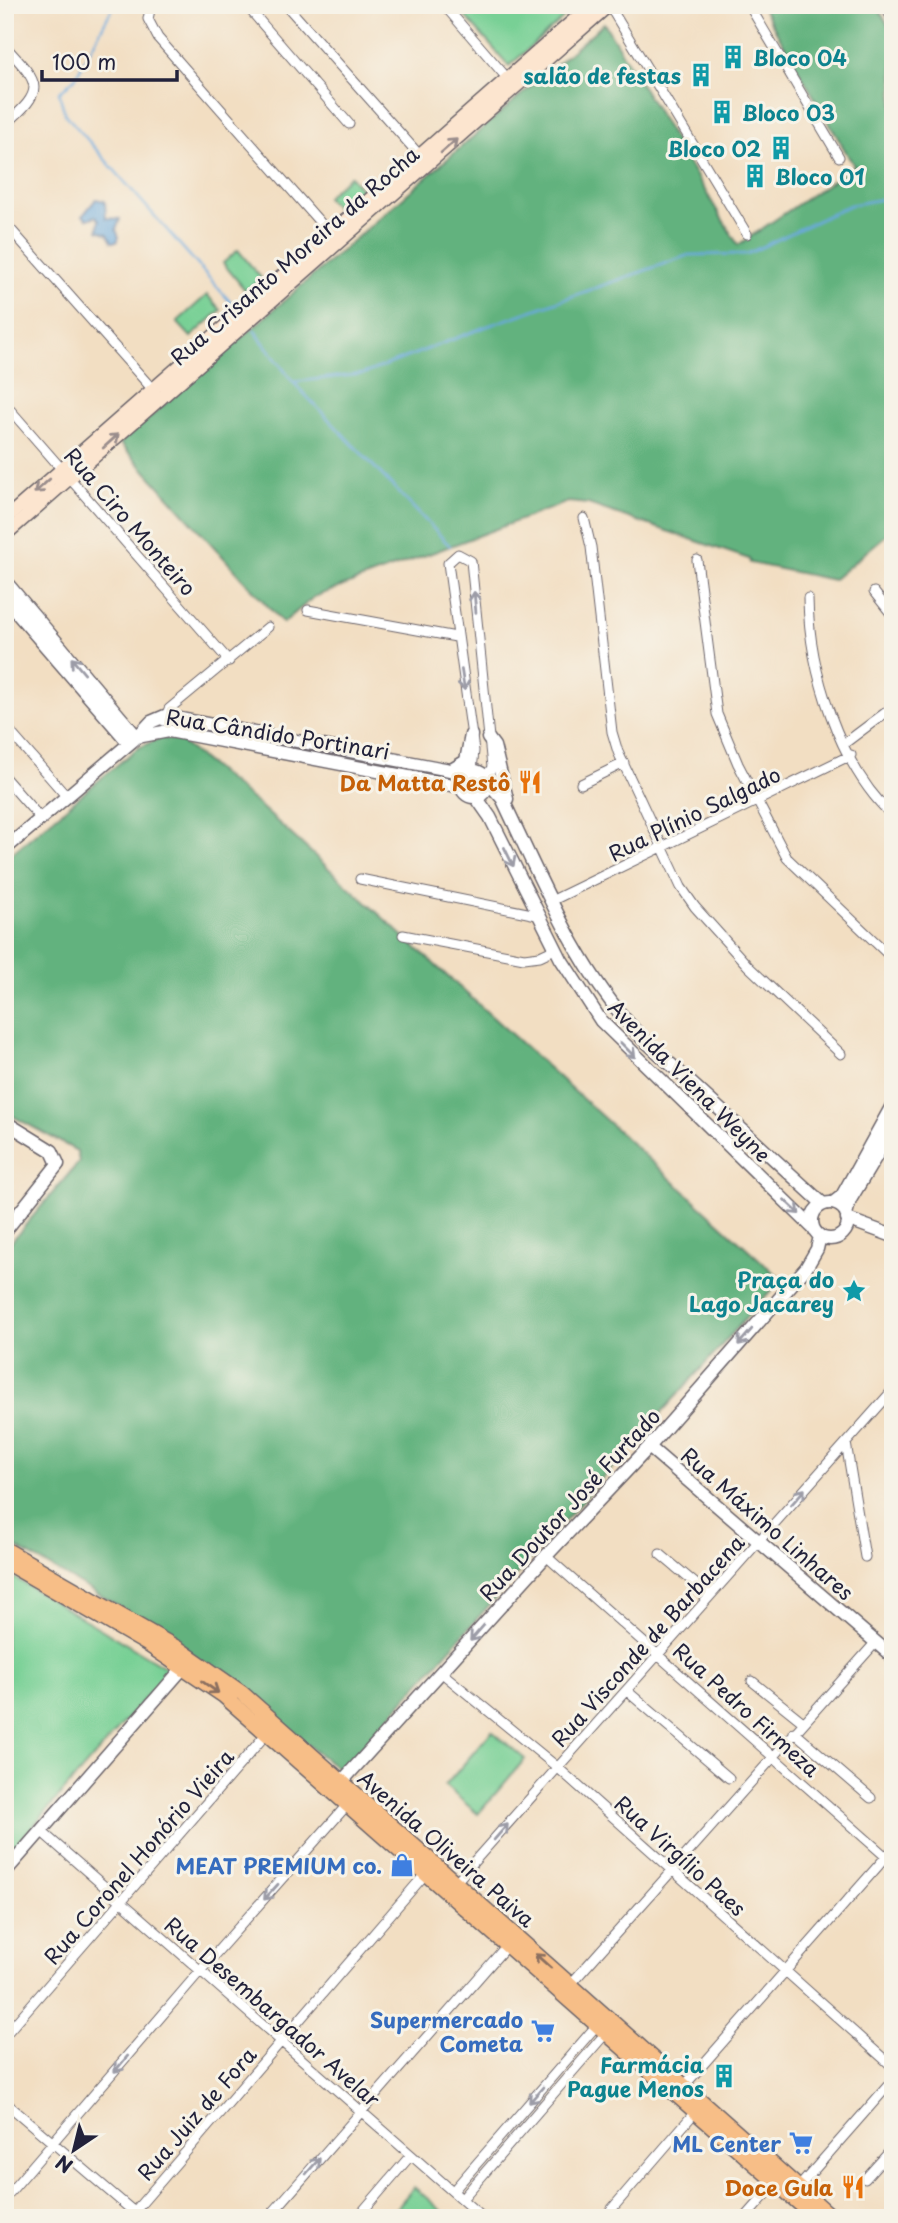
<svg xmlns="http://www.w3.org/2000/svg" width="898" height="2223" viewBox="0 0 898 2223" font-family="'Playpen Sans',sans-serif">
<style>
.green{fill:#78d095;stroke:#4d7968;stroke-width:2}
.forest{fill:#62b27e;stroke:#426a5c;stroke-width:2}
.water{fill:#6ba9dd;stroke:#46668c;stroke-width:2}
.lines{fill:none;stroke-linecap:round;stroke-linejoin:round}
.stream{stroke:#6ba9dd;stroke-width:2.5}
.minor-casing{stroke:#6b646a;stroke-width:11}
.tertiary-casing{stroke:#6b646a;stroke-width:15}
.secondary-casing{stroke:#6b646a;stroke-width:15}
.primary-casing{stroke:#6b646a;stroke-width:17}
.minor{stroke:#fff;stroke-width:9}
.tertiary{stroke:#fff;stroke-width:12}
.secondary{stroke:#fce5cf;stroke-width:12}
.primary{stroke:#f7be87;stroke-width:14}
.oneway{stroke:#9a8d8c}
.oneway2{stroke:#9c9ca7}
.oneway3{stroke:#8c7061}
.labels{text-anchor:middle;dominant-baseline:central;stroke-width:6;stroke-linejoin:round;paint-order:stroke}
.culture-label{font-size:21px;font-weight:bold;fill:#0d838f;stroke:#f7f3e8;text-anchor:end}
.street-label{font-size:21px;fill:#22223b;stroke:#f7f3e8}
.food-label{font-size:21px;font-weight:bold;fill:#c56008;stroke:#f7f3e8;text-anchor:end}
.shop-label{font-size:21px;font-weight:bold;fill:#366cbe;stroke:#f7f3e8;text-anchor:end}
</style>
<rect width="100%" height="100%" fill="#f7f3e8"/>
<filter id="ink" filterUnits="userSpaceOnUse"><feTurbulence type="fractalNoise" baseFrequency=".0143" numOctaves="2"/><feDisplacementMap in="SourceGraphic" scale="14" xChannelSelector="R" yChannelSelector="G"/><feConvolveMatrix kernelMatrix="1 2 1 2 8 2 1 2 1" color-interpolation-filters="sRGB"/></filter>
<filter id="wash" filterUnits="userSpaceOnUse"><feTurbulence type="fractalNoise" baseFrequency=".00686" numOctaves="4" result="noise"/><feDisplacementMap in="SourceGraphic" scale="28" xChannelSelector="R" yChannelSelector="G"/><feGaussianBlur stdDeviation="1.57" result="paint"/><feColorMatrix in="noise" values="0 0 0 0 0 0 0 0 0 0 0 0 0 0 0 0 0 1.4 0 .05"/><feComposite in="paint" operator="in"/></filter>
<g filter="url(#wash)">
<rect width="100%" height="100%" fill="#f2dec2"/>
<!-- green -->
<path class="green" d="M455,5H578L509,66Z
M350,176L364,192L340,212L326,197Z
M238,250L261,278L246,291L223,263Z
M207,295L221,310L191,337L177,322Z
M13,1577L170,1670L5,1858V1591Z
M492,1731L525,1759L478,1814L445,1786Z
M414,2187L450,2218H388Z"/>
<!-- forest -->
<path class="forest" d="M761,5H876L893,33V529L833,580L750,563L749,559L588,504L568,502L314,597L283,623L120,443L604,23L738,245L854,166Z
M160,738L180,741L260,806L781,1279L341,1771L158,1629L5,1541V1249L79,1162L77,1151L5,1112V859L136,749Z"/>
<!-- water -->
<path class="water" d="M96,199L105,201L106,218L120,219L116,230L119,237L117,242H112L108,234L98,230L99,220L96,216L88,219L83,215Z"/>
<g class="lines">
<!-- stream -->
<path class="stream" d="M114,5L76,77L59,93L65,114L233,305
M254,330L293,382L363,374L485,327L689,255L747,254L850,205L893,197
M293,382L450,546"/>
</g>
</g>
<g filter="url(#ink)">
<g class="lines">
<!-- minor casing -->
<g class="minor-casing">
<path id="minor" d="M151,5L148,19L158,38L332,236
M246,5L349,124
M286,5L422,158
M444,5L507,78
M609,5L747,234
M749,5L839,157
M884,5L893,20
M5,46C41,85 46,89 5,125
M5,223L155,392
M5,404L229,661
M584,518L591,547L612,732L618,752L681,887L695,907L748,966L841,1054
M697,560L717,714L738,764L787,858L893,959
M874,592L893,616
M808,598C809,670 839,766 893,816
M308,610L456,637
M164,721L169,709L268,627
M5,726L67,797
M845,743L893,707
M472,770L474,751L448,563L458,554L471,561L492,767L486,778
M5,778L41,819
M581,784L624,763
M360,879L537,915
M551,901L851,755
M403,935L524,958L540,956L555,949
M846,1443L865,1557
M660,1554L710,1596
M546,1556L893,1863
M442,1673L557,1767L893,2067
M752,1681L803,1722
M627,1691L729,1778
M794,1732L871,1798
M41,1831L483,2218
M455,1883L893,1390
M570,1985L876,1642
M6,2034L268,1732
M684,2086L893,1849
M5,2102L141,2218
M865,2179L893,2148
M799,2187L893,2080
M453,2191L597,2025
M5,2198L201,1970L348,1804
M462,2199L606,2033
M129,2218L427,1872
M268,2218L509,1943
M357,2218L411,2155
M604,2218L696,2111
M745,2218L776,2183"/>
</g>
<!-- tertiary casing -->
<g class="tertiary-casing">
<path id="tertiary" d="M5,581L137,737
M5,599L129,743
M137,737L169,731L461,787
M488,738L494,746L507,799
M453,769L466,761L471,735
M461 784a13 13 0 1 1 26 0a13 13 0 1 1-26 0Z
M487,781L502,798C542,881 577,971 642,1038L823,1204
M476,797L490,817L561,959L601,1021L814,1229
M5,849L137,737L151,722L165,716L466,773
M5,1122L52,1151L58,1164L5,1231
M833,1203L842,1196L893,1104
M812 1221a18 18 0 1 1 36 0a18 18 0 1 1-36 0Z
M846,1214L850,1200L893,1128
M847,1219L893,1236
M649,1447L893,1657
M336,1788L546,1556L649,1447L806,1268L817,1249L820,1236
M5,1872L189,1661"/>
</g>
<!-- secondary casing -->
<g class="secondary-casing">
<path id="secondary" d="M5,519L591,5
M5,535L609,5"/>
</g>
<!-- primary casing -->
<g class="primary-casing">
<path id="primary" d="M5,1549L179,1649L242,1693L833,2218
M5,1562L147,1644L224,1696L816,2218"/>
</g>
<!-- minor -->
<use href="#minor" class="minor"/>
<!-- tertiary -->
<use href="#tertiary" class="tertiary"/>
<!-- secondary -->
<use href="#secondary" class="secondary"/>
<!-- primary -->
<use href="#primary" class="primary"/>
</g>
<!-- one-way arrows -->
<defs><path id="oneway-shaft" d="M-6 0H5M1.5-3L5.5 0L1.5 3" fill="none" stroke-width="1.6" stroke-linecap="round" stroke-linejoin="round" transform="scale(1.75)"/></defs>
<g class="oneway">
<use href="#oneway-shaft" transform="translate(449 146) rotate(-41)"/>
<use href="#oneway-shaft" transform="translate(111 441) rotate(-42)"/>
<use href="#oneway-shaft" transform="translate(42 486) rotate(138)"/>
</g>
<g class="oneway2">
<use href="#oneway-shaft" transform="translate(475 602) rotate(-95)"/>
<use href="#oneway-shaft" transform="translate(78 666) rotate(-130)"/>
<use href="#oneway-shaft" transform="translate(463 680) rotate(81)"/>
<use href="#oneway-shaft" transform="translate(509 857) rotate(64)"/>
<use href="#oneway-shaft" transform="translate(628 1050) rotate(45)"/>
<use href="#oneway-shaft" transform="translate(792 1207) rotate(44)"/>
<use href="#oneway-shaft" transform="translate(745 1337) rotate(131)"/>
<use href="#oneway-shaft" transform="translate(798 1497) rotate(-49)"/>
<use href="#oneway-shaft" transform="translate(477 1633) rotate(131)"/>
<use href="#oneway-shaft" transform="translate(501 1832) rotate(-49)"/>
<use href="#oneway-shaft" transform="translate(271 1892) rotate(132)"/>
<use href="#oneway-shaft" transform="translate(121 2064) rotate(130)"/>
<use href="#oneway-shaft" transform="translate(536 2095) rotate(131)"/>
<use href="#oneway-shaft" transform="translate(313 2166) rotate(-49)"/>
</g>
<g class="oneway3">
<use href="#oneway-shaft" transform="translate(210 1687) rotate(35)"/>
<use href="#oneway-shaft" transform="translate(543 1961) rotate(-138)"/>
</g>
</g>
<!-- icons -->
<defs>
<g id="building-bare" transform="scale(1.89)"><path d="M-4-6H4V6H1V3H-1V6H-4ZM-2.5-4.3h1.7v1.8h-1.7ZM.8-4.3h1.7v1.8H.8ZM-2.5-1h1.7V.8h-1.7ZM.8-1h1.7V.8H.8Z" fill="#0f9aa8" stroke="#f7f3e8" stroke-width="2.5" paint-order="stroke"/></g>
<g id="restaurant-bare" transform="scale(1.89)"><path d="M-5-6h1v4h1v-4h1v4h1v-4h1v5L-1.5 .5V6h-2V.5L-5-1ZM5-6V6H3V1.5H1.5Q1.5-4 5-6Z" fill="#e8710a" stroke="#f7f3e8" stroke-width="2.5" paint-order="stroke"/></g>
<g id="sight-bare" transform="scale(1.89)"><path d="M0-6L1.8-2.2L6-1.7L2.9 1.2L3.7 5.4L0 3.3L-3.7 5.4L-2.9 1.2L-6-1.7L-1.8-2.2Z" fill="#0f9aa8" stroke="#f7f3e8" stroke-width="2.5" paint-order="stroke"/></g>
<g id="shop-bare" transform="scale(1.89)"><path d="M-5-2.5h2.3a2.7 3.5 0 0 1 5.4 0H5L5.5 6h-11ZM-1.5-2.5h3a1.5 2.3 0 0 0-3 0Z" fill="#3f7fe0" stroke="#f7f3e8" stroke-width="2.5" paint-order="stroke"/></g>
<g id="supermarket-bare" transform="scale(1.89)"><path d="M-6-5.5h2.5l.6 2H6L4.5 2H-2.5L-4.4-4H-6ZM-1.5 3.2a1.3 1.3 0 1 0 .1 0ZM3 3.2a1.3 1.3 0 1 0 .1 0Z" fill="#3f7fe0" stroke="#f7f3e8" stroke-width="2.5" paint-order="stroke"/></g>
</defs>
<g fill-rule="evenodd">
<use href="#building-bare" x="733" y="57"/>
<use href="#building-bare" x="701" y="75"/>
<use href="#building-bare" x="722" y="112"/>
<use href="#building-bare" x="781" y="148"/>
<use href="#building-bare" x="755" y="176"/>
<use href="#restaurant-bare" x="530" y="782"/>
<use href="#sight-bare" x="854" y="1291"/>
<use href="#shop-bare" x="402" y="1865"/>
<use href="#supermarket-bare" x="543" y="2031"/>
<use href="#building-bare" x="724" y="2076"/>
<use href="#supermarket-bare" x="801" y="2143"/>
<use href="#restaurant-bare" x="853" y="2187"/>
</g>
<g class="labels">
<!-- culture labels -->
<g class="culture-label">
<text x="753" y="57" text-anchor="start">Bloco 04</text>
<text x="681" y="75">salão de festas</text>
<text x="742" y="112" text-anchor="start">Bloco 03</text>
<text x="761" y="148">Bloco 02</text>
<text x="775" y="176" text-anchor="start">Bloco 01</text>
<text x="834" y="1279">Praça do<tspan x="834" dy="24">Lago Jacarey</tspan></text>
<text x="704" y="2064">Farmácia<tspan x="704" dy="24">Pague Menos</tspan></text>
</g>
<!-- street labels -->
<g class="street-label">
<text transform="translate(294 255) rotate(-41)">Rua Crisanto Moreira da Rocha</text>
<text transform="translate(131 521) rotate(49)">Rua Ciro Monteiro</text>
<text transform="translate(278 733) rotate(9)">Rua Cândido Portinari</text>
<text transform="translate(694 813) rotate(-26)">Rua Plínio Salgado</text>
<text transform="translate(690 1080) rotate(45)">Avenida Viena Weyne</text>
<text transform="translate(569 1504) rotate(-47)">Rua Doutor José Furtado</text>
<text transform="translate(768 1523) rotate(41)">Rua Máximo Linhares</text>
<text transform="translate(647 1640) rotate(-48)">Rua Visconde de Barbacena</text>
<text transform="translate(747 1709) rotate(42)">Rua Pedro Firmeza</text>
<text transform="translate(447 1848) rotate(41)">Avenida Oliveira Paiva</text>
<text transform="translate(681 1855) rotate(42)">Rua Virgílio Paes</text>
<text transform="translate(138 1856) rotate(-49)">Rua Coronel Honório Vieira</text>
<text transform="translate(273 2011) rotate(41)">Rua Desembargador Avelar</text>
<text transform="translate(196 2113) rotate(-49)">Rua Juiz de Fora</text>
</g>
<!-- food labels -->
<g class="food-label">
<text x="510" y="782">Da Matta Restô</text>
<text x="833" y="2187">Doce Gula</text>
</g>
<!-- shop labels -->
<g class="shop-label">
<text x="382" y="1865">MEAT PREMIUM co.</text>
<text x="523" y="2019">Supermercado<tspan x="523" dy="24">Cometa</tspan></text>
<text x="781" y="2143">ML Center</text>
</g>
</g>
<!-- margin -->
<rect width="898" height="2223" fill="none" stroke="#f7f3e8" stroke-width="28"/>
<!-- north arrow -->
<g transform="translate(74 2150) rotate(215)" stroke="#f7f3e8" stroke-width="5" paint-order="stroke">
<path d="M0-5L12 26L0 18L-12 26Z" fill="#22223b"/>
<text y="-10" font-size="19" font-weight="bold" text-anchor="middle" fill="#22223b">N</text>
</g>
<!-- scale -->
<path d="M42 70v10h135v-10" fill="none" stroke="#22223b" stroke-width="3.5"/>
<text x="52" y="70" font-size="21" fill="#22223b" stroke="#f7f3e8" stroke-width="5" paint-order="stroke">100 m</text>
</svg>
